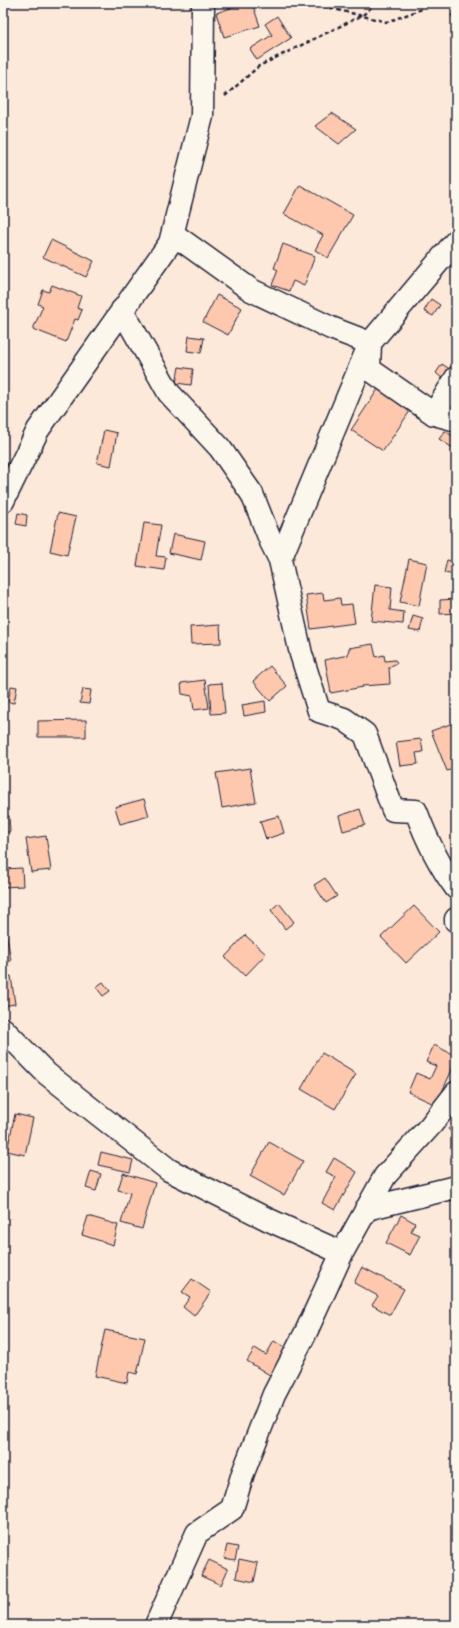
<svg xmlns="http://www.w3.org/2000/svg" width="459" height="1628" viewBox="0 0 459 1628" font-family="Pangolin,sans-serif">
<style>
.building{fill:#fdc8ae;stroke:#22223b}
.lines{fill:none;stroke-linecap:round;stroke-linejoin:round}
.street-casing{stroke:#22223b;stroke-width:25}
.path{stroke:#22223b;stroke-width:2.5;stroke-dasharray:4 3;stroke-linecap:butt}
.street{stroke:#fbf7ec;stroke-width:22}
</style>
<rect width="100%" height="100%" fill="#fce9d9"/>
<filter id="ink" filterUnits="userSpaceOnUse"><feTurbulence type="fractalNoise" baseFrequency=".025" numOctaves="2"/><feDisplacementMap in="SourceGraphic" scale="8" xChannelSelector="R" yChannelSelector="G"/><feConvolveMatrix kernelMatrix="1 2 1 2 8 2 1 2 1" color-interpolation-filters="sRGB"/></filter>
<g filter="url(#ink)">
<!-- building -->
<path class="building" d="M246,3H252L260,26L224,37L216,13Z
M456,12V23L451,15Z
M277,16L291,38L257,60L250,49L272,35L265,24Z
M332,113L356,129L339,144L315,126Z
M300,185L353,215L328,258L315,250L323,235L284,214Z
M51,240L94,261L86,277L43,257Z
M283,244L315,256L304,286L293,281L289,291L272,285L278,270L274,268Z
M52,285L81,296L77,308L82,310L78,320L75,319L66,342L33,329L43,306L38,304L43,290L49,292Z
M217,295L242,308L228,335L203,322Z
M431,299L440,305L433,316L424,311Z
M189,336L204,338L201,353L187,351Z
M442,364L451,370L443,379L436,373Z
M179,367L193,369L191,385L176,383Z
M378,389L410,411L383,451L351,430Z
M104,430L117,433L111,466L97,463Z
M445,431L456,438V450L439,439Z
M18,513L27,515L26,526L16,524Z
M58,513L76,517L67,555L50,551Z
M144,523L161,525L156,556L166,557L164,570L137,566Z
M173,534L205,541L201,560L169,553Z
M409,559L427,563L419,606L400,602Z
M447,560L456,562V575L444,573Z
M375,585L392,587L390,610L404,612L403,624L371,621Z
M323,593L324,600L340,598L341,605L352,604L355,623L311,629L306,595Z
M456,599V613L440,614V600Z
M413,616L423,619L420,632L409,630Z
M220,625L221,643L191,644L190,627Z
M373,644L376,657L384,655L385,661L395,660L397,663L389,667L390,684L362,686L363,687L331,693L325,660L348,655L349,648Z
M270,666L287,686L270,701L253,681Z
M205,680L209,708L194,710L192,696L182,694L181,683Z
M222,683L225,713L211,714L209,684Z
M11,686L17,687L14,703L8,702Z
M83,689L91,690L89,704L80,703Z
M265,701L266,712L244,716L242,705Z
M86,720V737H38V721Z
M456,722V768L447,771L431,731Z
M421,739L423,752L416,753L418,764L400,766L396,742Z
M250,768L256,802L222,808L216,773Z
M144,799L149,816L120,824L115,807Z
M360,809L365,825L343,831L339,816Z
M3,816H9L10,832H3Z
M279,816L284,833L266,839L260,821Z
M46,836L51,870L31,872L26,839Z
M22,868L23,886L3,887V869Z
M325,878L337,896L326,903L314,885Z
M279,903L294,922L285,929L271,910Z
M414,906L439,932L406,963L381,937Z
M3,931H6L11,961L3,962Z
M245,935L266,954L245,976L225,957Z
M11,976L15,1004L3,1006V977Z
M103,982L110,991L103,996L96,987Z
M434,1045L456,1056V1061L436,1105L408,1092L416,1073L430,1079L436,1066L426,1062Z
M322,1053L356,1074L335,1109L301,1089Z
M15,1114L33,1118L25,1155L7,1151Z
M456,1121V1136L448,1129Z
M269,1142L303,1161L284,1195L250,1176Z
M101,1152L133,1160L130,1172L98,1165Z
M334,1158L357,1172L335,1210L322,1203L336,1177L326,1172Z
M91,1171L101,1174L96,1191L86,1188Z
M123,1173L155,1183L142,1229L121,1223L130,1193L118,1190Z
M401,1215L415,1223L411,1231L420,1235L410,1255L386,1243Z
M88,1216L118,1225L113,1245L82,1235Z
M362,1267L404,1289L390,1315L372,1305L378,1296L354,1283Z
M192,1279L211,1292L194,1316L183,1307L190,1297L182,1292Z
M105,1330L145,1338L137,1374L129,1372L127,1383L95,1376Z
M274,1341L292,1352L276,1379L247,1361L255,1348L266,1355Z
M227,1545L238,1547L235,1560L224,1558Z
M239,1559L258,1563L254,1582L236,1578Z
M209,1560L228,1569L221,1585L201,1576Z"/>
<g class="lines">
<!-- street casing -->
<g class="street-casing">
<path id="street" d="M173,234L251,290L331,328L370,343L369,369L434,414L456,378
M122,310L169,393L220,448L252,494L271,542L280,560L301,654L319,711L344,719L365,734L393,810L416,811C426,838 438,864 456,888
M434,414L456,420
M3,501L38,430L170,243L202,116L203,3
M280,560L370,343L456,241
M456,919V921
M3,1029L47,1074L169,1170L267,1219L342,1253
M366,1209L456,1187
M156,1625L197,1533L232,1509L243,1473L274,1394L306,1332L342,1253L385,1176L431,1125L456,1093"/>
</g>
<!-- path -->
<path class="path" d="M310,3L387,22L422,9
M225,96L259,66L363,15L376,3"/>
<!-- street -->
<use href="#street" class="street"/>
</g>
</g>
<!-- margin -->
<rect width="459" height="1628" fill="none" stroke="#fbf7ec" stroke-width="16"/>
<rect x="8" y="8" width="443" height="1612" fill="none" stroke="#22223b" stroke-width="1.5" filter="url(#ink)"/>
</svg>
